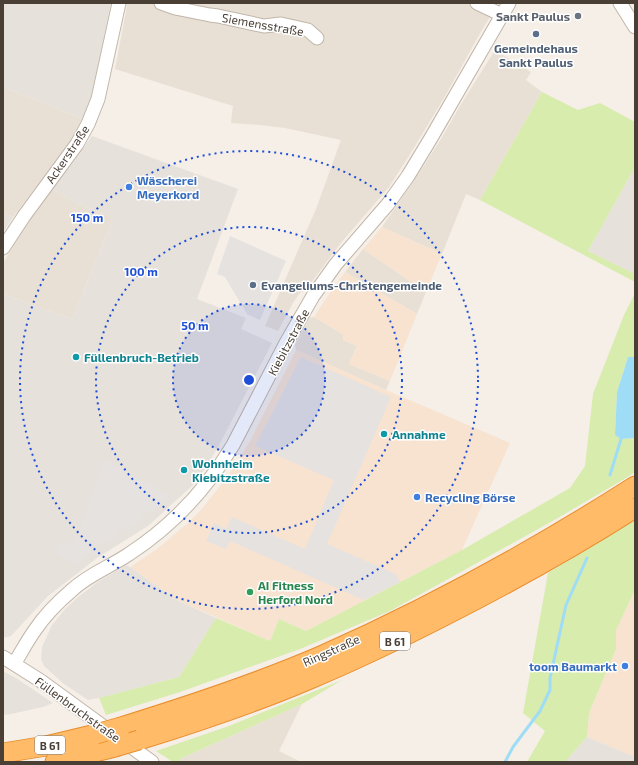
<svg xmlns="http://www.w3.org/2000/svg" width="638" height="765" viewBox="0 0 638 765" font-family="'Exo 2',sans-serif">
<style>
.residential{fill:#e9e0d5}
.commercial{fill:#f8e3d1}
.industrial{fill:#e7e1dc}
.green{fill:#d7ecad}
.parking{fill:#e6e2e0}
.water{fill:#9fddf6}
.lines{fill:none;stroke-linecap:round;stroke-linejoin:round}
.stream{stroke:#9fddf6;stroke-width:3}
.minor-casing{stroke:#c1b6a9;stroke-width:15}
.highway-casing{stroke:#e98e2d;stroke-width:21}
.minor{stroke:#fff;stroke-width:13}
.highway{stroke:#ffbb68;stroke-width:19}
.highway-bridge-casing{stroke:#e98e2d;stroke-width:21;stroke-linecap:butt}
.highway-bridge{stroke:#ffbb68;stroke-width:19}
.ring{fill:none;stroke:#1d4ed8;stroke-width:2;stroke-dasharray:2 4}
.worship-dot{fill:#6b7280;stroke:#fff;stroke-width:1.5}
.service-dot{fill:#5c6f8a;stroke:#fff;stroke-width:1.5}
.shop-dot{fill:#3f7fe0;stroke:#fff;stroke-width:1.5}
.culture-dot{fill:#0f9aa8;stroke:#fff;stroke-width:1.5}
.leisure-dot{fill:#2e9e5b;stroke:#fff;stroke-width:1.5}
.labels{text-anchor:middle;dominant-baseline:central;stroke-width:3;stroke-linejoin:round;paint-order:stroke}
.shield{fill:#fff;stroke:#807972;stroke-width:1}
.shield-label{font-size:11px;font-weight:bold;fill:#493f35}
.worship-label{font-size:12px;font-weight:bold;fill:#5b616d;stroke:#fff;text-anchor:end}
.street-label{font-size:12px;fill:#493f35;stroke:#fff}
.service-label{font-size:12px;font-weight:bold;fill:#4e5e75;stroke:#fff}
.shop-label{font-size:12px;font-weight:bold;fill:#366cbe;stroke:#fff;text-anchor:start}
.culture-label{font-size:12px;font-weight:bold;fill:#0d838f;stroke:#fff;text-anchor:start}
.leisure-label{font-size:12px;font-weight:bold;fill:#27864d;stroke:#fff;text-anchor:start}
.centre{fill:#1d4ed8;stroke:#fff;stroke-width:2}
.ring-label{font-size:12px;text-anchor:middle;font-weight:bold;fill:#1d4ed8;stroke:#fff;stroke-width:3;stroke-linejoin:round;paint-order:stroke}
</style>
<rect width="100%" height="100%" fill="#f5efe7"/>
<!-- residential -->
<path class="residential" d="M112,3H499L483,28L444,98L412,151L389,187L340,244L305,291L301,292L294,301L278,331L265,326L316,209L341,140L285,128L260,125L231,123L233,106L115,69L127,6Z
M495,50L531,72L526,80L542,92L480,200L466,194L442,254L382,227L419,173L441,139L460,106Z
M3,87L82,119L76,133L59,157L13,217L3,212Z
M52,189L76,203L113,218L72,319L3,294V263L21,233Z
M363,249L426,292L417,314L345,272Z
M314,317L344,335L343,340L357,346L349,364L390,381L386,390L296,350L295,345L309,318Z
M302,704L279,751L301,762H178L182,758Z"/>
<!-- commercial -->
<path class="commercial" d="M382,227L442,254L426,292L363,249Z
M345,272L417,314L390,381L349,364L357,346L343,340L344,335L314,317L329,294Z
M296,350L386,390L510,443L462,550L306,631L279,619L270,641L177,600L130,567L157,549L188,523L201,510L220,486L238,461L251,439Z
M635,590V757L587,737L589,713L616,649V630Z"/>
<!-- industrial -->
<path class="industrial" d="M3,3H111L92,95L82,119L3,87Z
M92,136L238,189L197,299L246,318L241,329L272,343L218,447L206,467L193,485L148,526L97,558L48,596L11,636L3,638V294L72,319L113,218L76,203L52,189L72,164Z
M635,167V274L588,251Z
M3,212L13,217L3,233Z
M127,565L177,600L216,618L179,677L99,698L88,700L64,684L44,666L41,659L42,647L52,625L66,608L78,597L99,581Z
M3,671L16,678L53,703L43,707L11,714L3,715Z
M587,737L635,757V762H565Z"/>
<!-- green -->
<path class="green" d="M542,92L578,110L600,103L635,122V167L588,251L635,274V282L480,200Z
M635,293V357H628L617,392L615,435L621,439L635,438V472L626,478L556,519L450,578L390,611L300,649L180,692L106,715L99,698L179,677L216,618L270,641L279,619L306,631L462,550L570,488L585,466L593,394L624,315Z
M635,520V590L616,630V649L589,713L587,737L565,762H527L545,731L523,713L548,573Z
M342,680L302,704L182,758L178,762H173L156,751L229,726Z"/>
<!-- parking -->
<path class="parking" d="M230,236L286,261L260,320L247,314L235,294L225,277L217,274Z
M301,357L391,397L327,544L396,574L400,582L364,600L230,541L226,549L206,541L214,523L226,529L232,517L305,549L334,480L255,446Z
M104,459L169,496L151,513L144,512L135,526L131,524L128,530L120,529L112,541L110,542L104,539L100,545H94L90,552L75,565L55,552L59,545L76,542Z"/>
<!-- water -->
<path class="water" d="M628,357H635V438L621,439L615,435L617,392Z"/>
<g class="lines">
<!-- stream -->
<path class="stream" d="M610,475L621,439
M505,762L513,747L540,711L550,690V678L566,605L587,558"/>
<!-- minor casing -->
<g class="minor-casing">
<path id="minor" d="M161,3L175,8L210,15L218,16L264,26L281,24L308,30L317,38
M477,3L502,15
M620,3L635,27
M3,248L24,216L77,144L88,124L98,99L119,3
M3,657L41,681L152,762
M14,664C21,653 27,641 35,630C45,615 58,602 72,590C89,574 110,567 129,554C172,526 206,490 233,445L286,343L313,296L336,264L388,204L408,176L431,138L509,3"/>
</g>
<!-- highway casing -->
<g class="highway-casing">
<path id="highway" d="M121,727C189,706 256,684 321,656C429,608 535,550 635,486
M139,740C197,722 254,703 310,679C356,660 401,638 446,615C511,582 574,547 635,508
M3,753L46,746L96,734
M55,762L115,747"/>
</g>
<!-- minor -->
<use href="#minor" class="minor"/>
<!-- highway -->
<use href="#highway" class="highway"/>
<!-- highway-bridge casing -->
<g class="highway-bridge-casing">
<path id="highway-bridge" d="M96,734L121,727
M115,747L139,740"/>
</g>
<!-- highway-bridge -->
<use href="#highway-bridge" class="highway-bridge"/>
</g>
<!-- distance rings -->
<circle cx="249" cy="380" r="76" fill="#1d4ed8" fill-opacity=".12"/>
<g class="ring">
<circle cx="249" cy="380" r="76"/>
<circle cx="249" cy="380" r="153"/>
<circle cx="249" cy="380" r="229"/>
</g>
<!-- markers -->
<circle class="worship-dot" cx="578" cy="16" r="4"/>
<g class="service-dot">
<circle cx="536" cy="34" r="4"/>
<circle cx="253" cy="285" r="4"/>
</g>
<g class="shop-dot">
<circle cx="129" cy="187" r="4"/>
<circle cx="417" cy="497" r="4"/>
<circle cx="625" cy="666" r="4"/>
</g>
<g class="culture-dot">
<circle cx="76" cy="357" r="4"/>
<circle cx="384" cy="434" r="4"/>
<circle cx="184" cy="470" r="4"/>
</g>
<circle class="leisure-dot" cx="250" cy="592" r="4"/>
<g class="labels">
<!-- shield labels -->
<g class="shield">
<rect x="380" y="632" width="30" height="18" rx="3"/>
<rect x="35" y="736" width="30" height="18" rx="3"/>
</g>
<g class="shield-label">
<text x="395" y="641">B 61</text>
<text x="50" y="745">B 61</text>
</g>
<!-- worship labels -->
<g class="worship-label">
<text x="570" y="16">Sankt Paulus</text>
</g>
<!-- street labels -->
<g class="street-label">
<text transform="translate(263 24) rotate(10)">Siemensstraße</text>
<text transform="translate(67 154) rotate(-56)">Ackerstraße</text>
<text transform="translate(288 342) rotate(-62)">Kiebitzstraße</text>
<text transform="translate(331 650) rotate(-24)">Ringstraße</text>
<text transform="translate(78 709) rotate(36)">Füllenbruchstraße</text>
</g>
<!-- service labels -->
<g class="service-label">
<text x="536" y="48">Gemeindehaus<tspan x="536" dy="14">Sankt Paulus</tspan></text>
<text x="261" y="285" text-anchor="start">Evangeliums-Christengemeinde</text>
</g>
<!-- shop labels -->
<g class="shop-label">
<text x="137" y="180">Wäscherei<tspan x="137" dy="14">Meyerkord</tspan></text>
<text x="425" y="497">Recycling Börse</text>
<text x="617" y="666" text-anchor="end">toom Baumarkt</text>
</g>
<!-- culture labels -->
<g class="culture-label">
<text x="84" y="357">Füllenbruch-Betrieb</text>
<text x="392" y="434">Annahme</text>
<text x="192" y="463">Wohnheim<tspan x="192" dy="14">Kiebitzstraße</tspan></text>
</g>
<!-- leisure labels -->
<g class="leisure-label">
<text x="258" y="585">AI Fitness<tspan x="258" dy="14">Herford Nord</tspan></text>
</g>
</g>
<circle cx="249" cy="380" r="6" class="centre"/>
<g class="ring-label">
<text x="87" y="222">150 m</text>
<text x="141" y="276">100 m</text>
<text x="195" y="330">50 m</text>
</g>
<!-- border -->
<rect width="638" height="765" fill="none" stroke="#493f35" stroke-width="8"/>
</svg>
